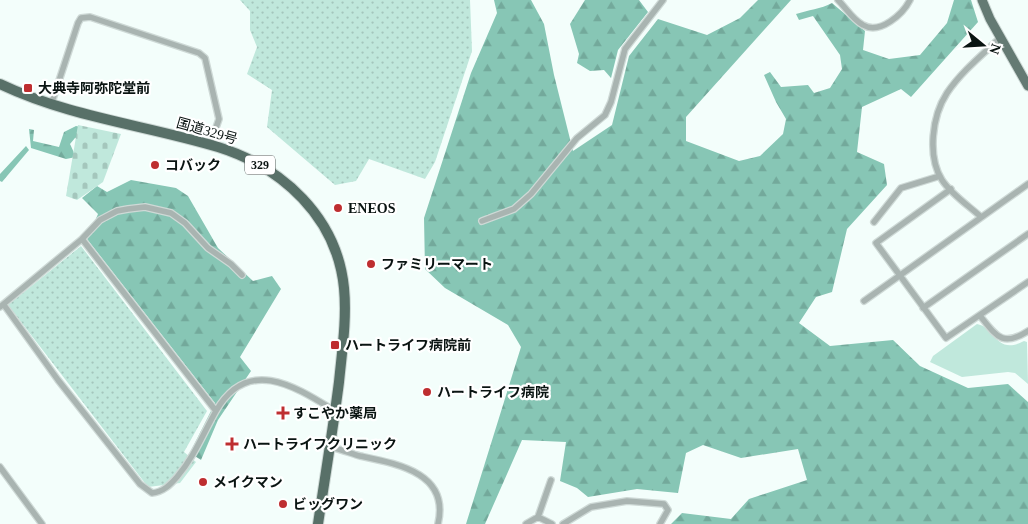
<svg xmlns="http://www.w3.org/2000/svg" width="1028" height="524" viewBox="0 0 1028 524" font-family="'Times New Roman','Noto Sans JP',serif">
<style>
.grass{fill:url(#grass-dots)}
.forest{fill:url(#forest-firs)}
.cemetery{fill:url(#cemetery-stones)}
.green{fill:#c0e8dc}
.lines{fill:none;stroke-linecap:round;stroke-linejoin:round}
.minor-casing{stroke:#ced9d6;stroke-width:8}
.primary-casing{stroke:#ced9d6;stroke-width:11}
.trunk-casing{stroke:#ced9d6;stroke-width:12}
.minor{stroke:#a9b4b1;stroke-width:5.5}
.primary{stroke:#647a73;stroke-width:9}
.trunk{stroke:#587068;stroke-width:10}
.poi-dot{fill:#be2e30;stroke:#fff;stroke-width:2}
.labels{text-anchor:middle;dominant-baseline:central;stroke-width:4.5;stroke-linejoin:round;paint-order:stroke}
.shield{fill:#fff;stroke:#545a59;stroke-width:1}
.shield-label{font-size:12px;font-weight:bold;fill:#0a1412}
.poi-label{font-size:14px;font-weight:bold;fill:#0a1412;stroke:#fff;text-anchor:start}
.street-label{font-size:14px;fill:#0a1412;stroke:#fff}
</style>
<defs>
<pattern id="grass-dots" width="8" height="8" patternUnits="userSpaceOnUse" patternTransform="scale(1.25)"><rect width="8" height="8" fill="#c0e8dc"/><path d="M2 2h.1M6 6h.1" fill="none" stroke="#a4c6bc" stroke-width="1.8" stroke-linecap="round"/></pattern>
<pattern id="forest-firs" width="22" height="20" patternUnits="userSpaceOnUse" patternTransform="scale(1.25)"><rect width="22" height="20" fill="#87c6b5"/><path d="M5 1l3.5 6h-7zM16 11l3.5 6h-7z" fill="#73a99b"/></pattern>
<pattern id="cemetery-stones" width="16" height="16" patternUnits="userSpaceOnUse" patternTransform="scale(1.25)"><rect width="16" height="16" fill="#c0e8dc"/><path d="M2 7V4a2 2 0 0 1 4 0v3zM10 15v-3a2 2 0 0 1 4 0v3z" fill="#a4c6bc"/></pattern>
</defs>
<rect width="100%" height="100%" fill="#f3fefb"/>
<!-- grass -->
<path class="grass" d="M240,0H470L472,51L435,162L425,179L369,159L356,181L335,185L267,127L272,90L247,74L257,47L250,30V11Z
M81,246L207,411L184,452L196,462L180,483L148,487L8,305Z"/>
<!-- forest -->
<path class="forest" d="M494,0H531L544,24L554,75L573,151L612,125L629,56L658,19L707,35L740,18L758,0H791L686,117V141L739,161L760,156L783,134L786,119L776,102L764,75L770,72L781,87L808,85L814,93L830,88L842,69L840,55L813,16L799,20L796,14C808,10 821,9 832,3L865,31L863,50L889,59L920,55L947,23L954,0H971L978,22L911,97L901,89L862,107L857,152L884,164L887,185L847,229L832,292L816,297L799,323L830,346L893,340L920,366L968,388L1008,384L1028,402V524H671L682,513L731,519L749,499L807,480L798,449L741,458L703,445L686,453L678,493L637,489L588,497L577,488L560,481L566,442L522,440L485,524H466L521,347L508,325L445,288L425,269L424,218L471,73L497,13Z
M585,0H639L648,12L618,50L611,78L604,70L590,71L577,63L579,54L570,24Z
M76,126L94,130L95,132L75,138L70,144L76,157L66,159L31,148L29,129L34,130L33,141L59,147L64,132Z
M26,146L29,150L2,182L0,181V174Z
M131,180L176,188L188,196L218,248L253,281L272,276L281,289L240,357L251,371L218,420L201,460L190,453L215,403L87,239L98,214L82,198L97,186L107,192Z"/>
<!-- cemetery -->
<path class="cemetery" d="M78,125L121,134L103,182L77,200L66,196Z"/>
<!-- green -->
<path class="green" d="M977,324C995,327 996,356 1024,341L1027,342L1028,384L1015,373L1008,372L962,377L930,362L933,356Z"/>
<g class="lines">
<!-- minor casing -->
<g class="minor-casing">
<path id="minor" d="M838,0C846,8 853,20 863,25C880,35 903,14 910,0
M51,105L78,23L81,18L90,17L199,53L205,58L219,119L210,145
M951,189L876,243L946,338L1028,282
M981,217C969,206 951,194 942,180C927,156 932,116 947,93C961,72 982,55 1000,38
M482,221L514,209L531,194L577,138L605,115L611,102L625,49L663,0
M874,222L901,188L940,176
M82,239L216,411
M864,301L1028,184
M4,305L58,380L140,484L152,493C163,492 170,485 177,477C194,457 203,434 216,411C248,355 296,387 335,411
M0,307L82,239L100,220L117,211L128,209L145,207L171,213L185,223L208,248L231,264L242,275
M923,308L1028,234
M981,317C997,337 1003,347 1028,331
M330,447C340,449 350,453 360,456C398,464 450,473 438,524
M0,467L42,524
M538,517L551,480
M526,524L538,517L552,524
M563,524L591,507L627,501L664,504L668,510L660,524"/>
</g>
<!-- primary casing -->
<g class="primary-casing">
<path id="primary" d="M982,0L990,19L1028,86"/>
</g>
<!-- trunk casing -->
<g class="trunk-casing">
<path id="trunk" d="M0,84C69,117 145,125 218,147C282,167 337,217 344,288C347,319 342,351 339,382C333,429 325,477 318,524"/>
</g>
<!-- minor -->
<use href="#minor" class="minor"/>
<!-- primary -->
<use href="#primary" class="primary"/>
<!-- trunk -->
<use href="#trunk" class="trunk"/>
</g>
<!-- markers -->
<g class="poi-dot">
<rect x="23" y="83" width="10" height="10" rx="2.5"/>
<circle cx="155" cy="165" r="5"/>
<circle cx="338" cy="208" r="5"/>
<circle cx="371" cy="264" r="5"/>
<rect x="330" y="340" width="10" height="10" rx="2.5"/>
<circle cx="427" cy="392" r="5"/>
<path d="M280.5 405.5h5v5h5v5h-5v5h-5v-5h-5v-5h5z"/>
<path d="M229.5 436.5h5v5h5v5h-5v5h-5v-5h-5v-5h5z"/>
<circle cx="203" cy="482" r="5"/>
<circle cx="283" cy="504" r="5"/>
</g>
<g class="labels">
<!-- shield labels -->
<rect class="shield" x="245" y="155.5" width="30" height="19" rx="4"/>
<g class="shield-label">
<text x="260" y="165">329</text>
</g>
<!-- poi labels -->
<g class="poi-label">
<text x="38" y="88">大典寺阿弥陀堂前</text>
<text x="165" y="165">コバック</text>
<text x="348" y="208">ENEOS</text>
<text x="381" y="264">ファミリーマート</text>
<text x="345" y="345">ハートライフ病院前</text>
<text x="437" y="392">ハートライフ病院</text>
<text x="293" y="413">すこやか薬局</text>
<text x="243" y="444">ハートライフクリニック</text>
<text x="213" y="482">メイクマン</text>
<text x="293" y="504">ビッグワン</text>
</g>
<!-- street labels -->
<g class="street-label">
<text transform="translate(207 131) rotate(16)">国道329号</text>
</g>
</g>
<!-- north arrow -->
<g transform="translate(983 45) rotate(108)" stroke="#ffffff" stroke-width="4" paint-order="stroke">
<path d="M0-4L9 19L0 12L-9 19Z" fill="#0a1412"/>
<text y="-8" font-size="14" font-weight="bold" text-anchor="middle" fill="#0a1412">N</text>
</g>
</svg>
